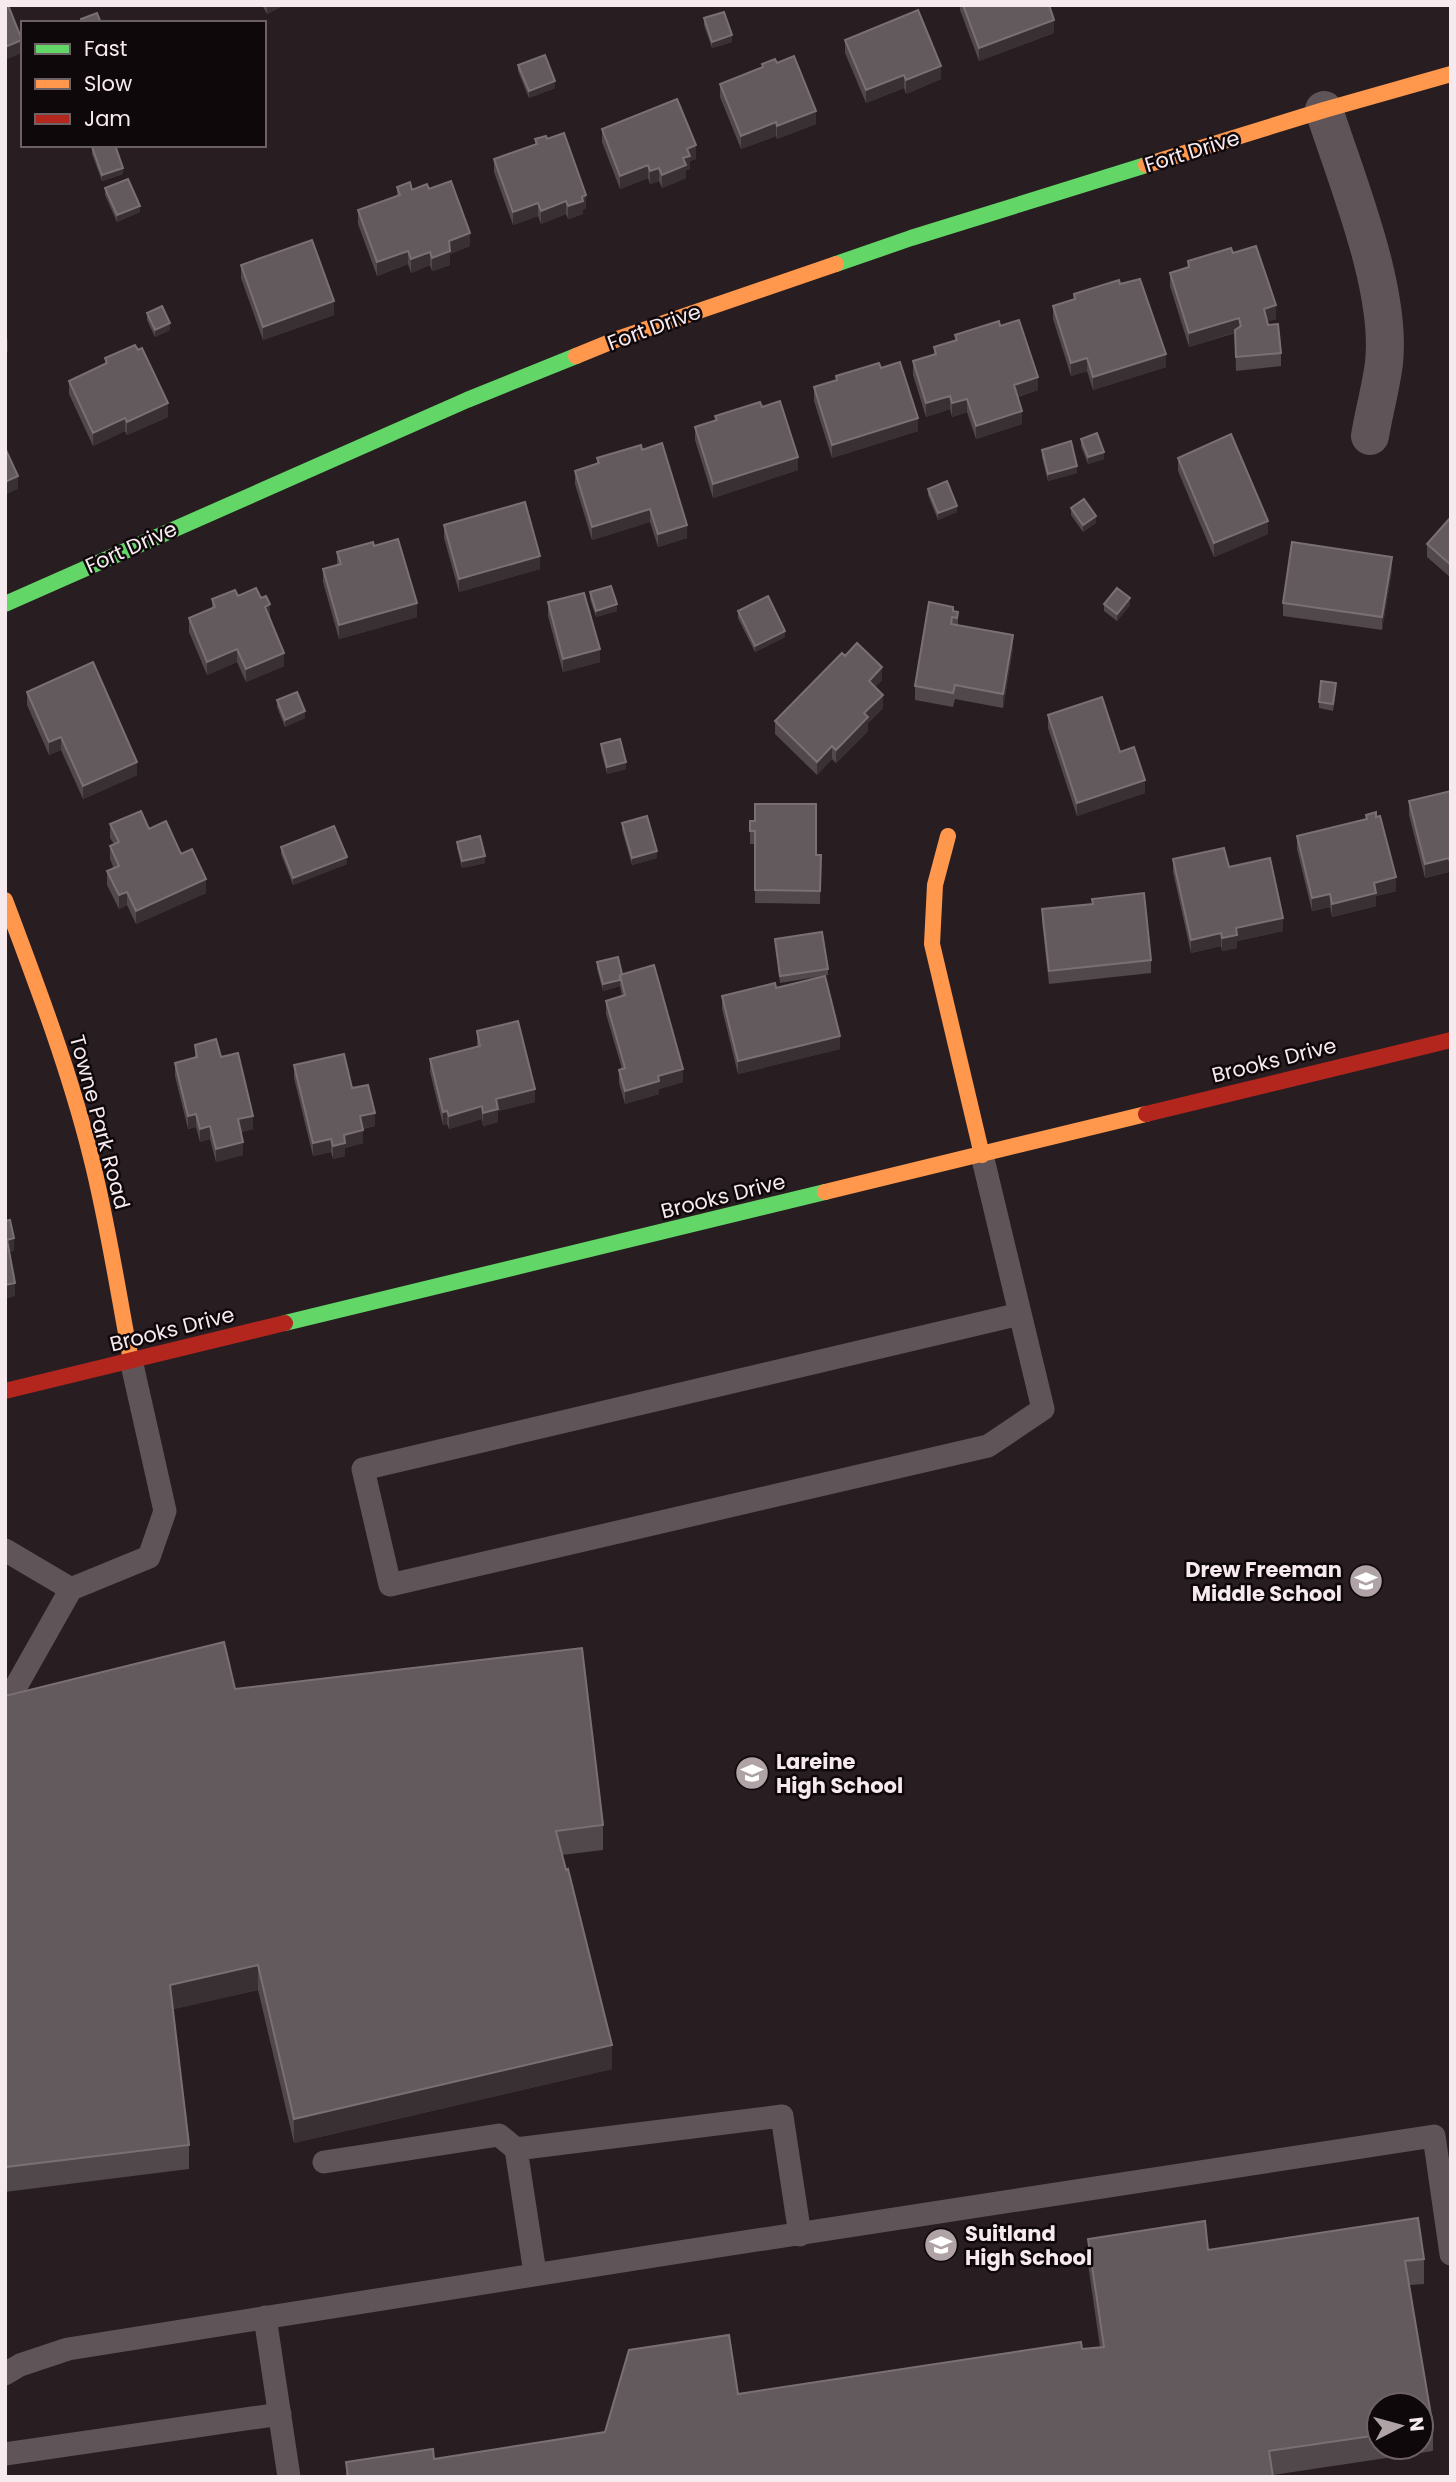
<svg xmlns="http://www.w3.org/2000/svg" width="1456" height="2482" viewBox="0 0 1456 2482" font-family="Poppins,sans-serif">
<style>
.lines{fill:none;stroke-linecap:round;stroke-linejoin:round}
.lane{stroke:#5f5458;stroke-width:23}
.street{stroke:#5f5458;stroke-width:38}
.fast{stroke:#63d668;stroke-width:16}
.slow{stroke:#ff974d;stroke-width:16}
.jam{stroke:#b3261e;stroke-width:16}
.wall{fill:#51484b;fill-rule:evenodd}
.shaded-wall{fill:#393033}
.building{fill:#635a5d;stroke:#7a7074;stroke-width:2}
.labels{text-anchor:middle;dominant-baseline:central;stroke-width:5;stroke-linejoin:round;paint-order:stroke}
.street-label{font-size:21px;fill:#f7eaee;stroke:#0f080a}
.poi-label{font-size:21px;font-weight:bold;fill:#f7eaee;stroke:#0f080a;text-anchor:start}
</style>
<rect width="100%" height="100%" fill="#281e21"/>
<g class="lines">
<!-- lane -->
<path class="lane" d="M982,1155L1043,1409L988,1446L390,1585L363,1469L1020,1314
M5,1550L71,1589
M5,1692L14,1690L71,1589L149,1557L165,1511L131,1360
M324,2162L499,2135L516,2149
M535,2273L516,2149L782,2116L800,2235
M265,2317L289,2477
M5,2374L20,2365L68,2349C523,2274 978,2207 1434,2136L1451,2254
M5,2454L280,2414"/>
<!-- street -->
<path class="street" d="M1324,110C1347,181 1392,289 1384,363C1381,387 1374,412 1370,436"/>
<!-- fast -->
<path class="fast" d="M836,264L911,238L1146,165
M5,604L467,400L576,356
M285,1323L825,1192"/>
<!-- slow -->
<path class="slow" d="M1146,165L1324,110L1451,74
M576,356L620,338L836,264
M948,836L935,885L932,944L982,1155
M5,900C37,985 69,1069 91,1157C108,1224 118,1292 131,1360
M825,1192L1146,1114"/>
<!-- jam -->
<path class="jam" d="M1146,1114L1451,1040
M5,1391L285,1323"/>
</g>
<!-- wall -->
<path class="wall" d="M262,5H284L267,14Z
M960,5H1049L1054,33L979,61L960,10Z
M704,18L732,42L712,48L704,25Z
M845,40L941,79L906,94L904,88L866,103L845,53Z
M777,63L816,124L777,139L776,136L741,149L720,97V84L762,68V64Z
M518,65L555,88L529,98L518,71Z
M602,129L696,159L690,161V169L686,170V178L662,188L659,181L650,184L648,178L620,189L602,142Z
M535,139L586,208L583,210V214L568,219L566,214L541,224L538,216L513,225L494,172V159L535,144Z
M92,147L123,174L102,181L92,154Z
M397,187L412,190L429,189L470,246L450,254V265L432,271L430,265L411,273L408,264L377,276L358,224V210L397,196Z
M105,188L140,212L117,222L105,195Z
M1233,253L1276,319L1267,321L1281,353V366L1236,371L1235,333L1189,347L1170,286V273L1188,267V261Z
M241,265L334,315L263,340L241,278Z
M1120,284L1166,367L1093,390L1087,371L1071,376L1053,319V306L1074,299V294Z
M147,313L170,330L155,337L147,320Z
M1000,326L1038,390L1018,397L1022,424L976,439L967,412L952,417L950,409L926,417L913,375V361L934,355V347L955,340V335Z
M105,358L168,417L127,435L125,431L93,446L69,394V381L105,364Z
M881,368L918,431L832,458L814,401V387L836,381V376Z
M762,407L798,470L713,498L695,440V427L715,421V416Z
M1081,439L1104,459L1088,464L1081,446Z
M642,450L687,538L658,547L650,522L592,540L575,484V471L597,464V458Z
M1042,450L1077,473L1048,481L1042,457Z
M1178,458L1268,534L1214,557L1178,471Z
M928,489L957,512L938,520L928,495Z
M1071,508L1096,523L1083,532L1071,515Z
M1451,517V578L1427,557V544Z
M444,525L540,569L459,592L444,538Z
M374,546L417,617L339,639L323,582V569L337,565V552Z
M1392,570L1382,630L1283,616V603Z
M590,592L617,611L596,617L590,599Z
M238,596L270,618L284,666L246,682L237,662L207,675L189,632V618L212,609V599Z
M548,602L600,662L563,672L548,616Z
M1104,604L1130,605L1117,621L1104,611Z
M738,611L785,637L755,652L738,618Z
M953,611L958,612V625L1013,648L1003,708L955,699L953,707L915,700V686Z
M845,656L882,680L875,687L883,708L868,723V731L836,763L832,759L817,775L775,734V721Z
M1336,690L1333,711L1319,708V702Z
M27,692L137,775L83,799L61,750L49,755L27,705Z
M277,700L305,718L285,727L277,707Z
M1048,715L1120,752L1145,793L1077,816L1048,728Z
M601,744L626,769L607,774L601,751Z
M1451,791V879L1449,872L1425,878L1409,815V801Z
M1366,815L1376,817L1396,891L1376,896V906L1332,917L1330,907L1312,911L1297,849V836L1366,819Z
M750,821L816,855H821L820,904L755,903V844H750Z
M622,823L657,858L632,865L622,830Z
M110,824L149,829L181,854L206,893L136,924L127,905L119,909L107,885V871L114,869L110,859V846L114,844L110,838Z
M457,842L485,863L462,868L457,848Z
M281,847L347,864L293,885L281,854Z
M1173,859L1229,867L1283,931L1237,941V948L1222,951L1221,946L1191,953L1173,872Z
M1042,909L1151,960V973L1049,984L1042,922Z
M775,939L828,969V975L780,983Z
M597,962L622,974L683,1082L659,1089V1094L625,1104L619,1083V1070L622,1069L606,1014V1001L622,996L620,986L603,991L597,969Z
M776,988L840,1049L738,1074L722,1009V996Z
M477,1031L535,1102L498,1111V1122L483,1126L482,1119L449,1129L447,1124L443,1125L430,1072V1059L477,1047Z
M195,1045L221,1057L253,1129L241,1132L243,1155L216,1162L210,1139L200,1142L196,1127L188,1129L175,1076V1063L195,1058Z
M294,1065L352,1088L375,1126L363,1129V1143L345,1148V1156L333,1159L331,1152L313,1156L294,1078Z
M235,1689L603,1825V1850L562,1855L612,2069L294,2143L258,1990L173,2009L189,2145V2169L5,2192V1696Z
M1088,2239L1208,2250L1424,2259V2284L1409,2285L1433,2427V2451L1273,2475V2477H346V2462L434,2459L605,2432L738,2394L1100,2347L1088,2264ZM1379,2405H1421V2447H1379Z"/>
<!-- shaded-wall -->
<path class="shaded-wall" d="M270,5H284L267,14V7Z
M1054,20V33L979,61V48Z
M732,35V42L712,48V42Z
M22,40V53L5,60V47Z
M941,66V79L906,94V80Z
M904,75V88L866,103V90Z
M555,81V88L529,98V91Z
M816,111V124L777,139V126Z
M776,122V136L741,149V136Z
M696,145V159L690,161V169L686,170V178L662,188V175L683,158L687,149Z
M648,165V178L620,189V176Z
M123,168V174L102,181V175Z
M659,168V181L650,184V171Z
M586,195V208L583,210V214L568,219V206Z
M566,201V214L541,224V211Z
M538,203V216L513,225V212Z
M140,206V212L117,222V215Z
M470,233V246L450,254V265L432,271V258L449,241Z
M408,251V264L377,276V262Z
M430,252V265L411,273V259Z
M334,301V315L263,340V327Z
M1276,305V319L1264,323V309Z
M1239,318V331L1189,347V333Z
M170,323V330L155,337V330Z
M8,339V352L5,354V340Z
M1166,354V367L1093,390V377Z
M1087,358V371L1071,376V363Z
M1038,377V390L1014,398V385Z
M950,396V409L926,417V403Z
M967,399V412L952,417V403Z
M168,403V417L127,435V422Z
M1022,411V424L976,439V426Z
M125,418V431L93,446V433Z
M918,418V431L832,458V445Z
M1104,452V459L1088,464V457Z
M798,457V470L713,498V484Z
M1077,466V473L1048,481V474Z
M18,476V489L5,495V482Z
M957,506V512L938,520V513Z
M650,509V522L592,540V527Z
M1096,516V523L1083,532V525Z
M1268,521V534L1214,557V543Z
M687,525V538L658,547V534Z
M540,556V569L459,592V579Z
M1392,557V570L1382,630V617Z
M1130,598V605L1117,621V614Z
M417,603V617L339,639V625Z
M270,604V618L265,620V607Z
M617,604V611L596,617V611Z
M785,631V637L755,652V646Z
M1013,635V648L1003,708V694Z
M237,649V662L207,675V662Z
M600,649V662L563,672V659Z
M284,653V666L246,682V669Z
M882,667V680L869,694V681Z
M883,695V708L868,723V731L836,763V750L864,713Z
M305,711V718L285,727V720Z
M61,737V750L49,755V742Z
M832,746V759L817,775V762Z
M137,762V775L83,799V786Z
M626,762V769L607,774V767Z
M1145,780V793L1077,816V803Z
M657,851V858L632,865V858Z
M485,856V863L462,868V861Z
M347,857V864L293,885V878Z
M1449,858V872L1425,878V864Z
M1396,877V891L1376,896V906L1332,917V904L1374,883Z
M206,879V893L136,924V911Z
M127,892V905L119,909V895Z
M1330,894V907L1312,911V898Z
M1283,918V931L1237,941V948L1222,951V938L1236,928Z
M1221,933V946L1191,953V940Z
M620,980V986L603,991V984Z
M840,1036V1049L738,1074V1061Z
M683,1069V1082L659,1089V1094L625,1104V1091L658,1076Z
M535,1089V1102L498,1111V1122L483,1126V1113L496,1099Z
M482,1106V1119L449,1129V1116Z
M447,1111V1124L443,1125V1112Z
M375,1113V1126L360,1129V1116Z
M196,1114V1127L188,1129V1116Z
M253,1116V1129L238,1133V1119Z
M210,1126V1139L200,1142V1129Z
M363,1130V1143L345,1148V1156L333,1159V1146L344,1135Z
M331,1139V1152L313,1156V1143Z
M243,1142V1155L216,1162V1149Z
M14,1238V1251L7,1253V1240Z
M15,1283V1296L5,1299V1285Z
M258,1965V1990L170,2010V1985Z
M612,2045V2069L294,2143V2119Z"/>
<!-- building -->
<path class="building" d="M5,5H8L22,40L5,47Z
M963,5H1049L1054,20L979,48Z
M918,10L941,66L906,80L904,75L866,90L845,40Z
M724,12L732,35L712,42L704,18Z
M97,13L101,23H83L81,19Z
M545,55L555,81L529,91L518,65Z
M794,56L816,111L777,126L776,122L741,136L720,84L763,67L762,64L775,59L777,63Z
M677,99L696,145L687,149L690,156L683,158L686,165L662,175L659,168L650,171L648,165L620,176L602,129Z
M564,133L586,195L582,197L583,201L568,206L566,201L541,211L538,203L513,212L494,159L537,144L535,139L546,136L547,139Z
M98,145H115L123,168L102,175L92,147Z
M128,179L140,206L117,215L105,188Z
M451,181L470,233L449,241L450,251L432,258L430,252L411,259L408,251L377,262L358,210L400,195L397,187L410,182L412,190L427,184L429,189Z
M312,240L334,301L263,327L241,265Z
M1256,246L1276,305L1264,309L1268,325L1278,324L1281,353L1236,357L1235,330L1241,326L1239,318L1189,333L1170,273L1189,267L1188,261L1231,248L1233,253Z
M1140,279L1166,354L1093,377L1087,358L1071,363L1053,306L1075,299L1074,294L1119,280L1120,284Z
M162,306L170,323L155,330L147,313Z
M1019,320L1038,377L1014,385L1022,411L976,426L967,399L952,403L950,396L926,403L913,361L936,354L934,347L957,340L955,335L999,321L1000,326Z
M135,345L138,350L142,348L168,403L127,422L125,418L93,433L69,381L107,363L105,358Z
M900,362L918,418L832,445L814,387L837,380L836,376L879,363L881,368Z
M780,401L798,457L713,484L695,427L717,420L715,416L760,402L762,407Z
M1097,433L1104,452L1088,457L1081,439Z
M1231,434L1268,521L1214,543L1178,458Z
M1071,441L1077,466L1048,474L1042,450Z
M662,443L687,525L658,534L650,509L592,527L575,471L599,463L597,458L641,445L642,450Z
M5,448L18,476L5,482Z
M947,481L957,506L938,513L928,489Z
M1084,499L1096,516L1083,525L1071,508Z
M525,502L540,556L459,579L444,525Z
M1451,517V565L1427,544Z
M398,539L417,603L339,625L323,569L341,564L337,552L373,542L374,546Z
M1292,542L1392,557L1382,617L1283,603Z
M611,586L617,604L596,611L590,592Z
M256,588L261,598L266,596L270,604L265,607L284,653L246,669L237,649L207,662L189,618L215,607L212,599L235,590L238,596Z
M1117,588L1130,598L1117,614L1104,604Z
M584,593L600,649L563,659L548,602Z
M768,596L785,631L755,646L738,611Z
M929,602L953,607V611L958,612L957,618L952,617L951,624L1013,635L1003,694L955,685L953,693L915,686Z
M857,643L882,667L869,681L883,695L864,713L868,717L836,750L832,746L817,762L775,721L842,653L845,656Z
M93,662L137,762L83,786L61,737L49,742L27,692Z
M1321,681L1336,683L1333,704L1319,702Z
M297,692L305,711L285,720L277,700Z
M1102,697L1120,752L1134,747L1145,780L1077,803L1048,715Z
M620,739L626,762L607,767L601,744Z
M1451,791V866L1449,858L1425,864L1409,801Z
M755,804H816V855H821L820,891L755,890V831H750V821H755Z
M141,811L149,829L166,821L181,854L192,849L206,879L136,911L127,892L119,895L107,871L119,866L110,846L119,842L110,824Z
M1376,812V817L1380,816L1396,877L1374,883L1376,893L1332,904L1330,894L1312,898L1297,836L1367,819L1366,815Z
M647,816L657,851L632,858L622,823Z
M334,826L347,857L293,878L281,847Z
M480,836L485,856L462,861L457,842Z
M1224,848L1229,867L1270,858L1283,918L1236,928L1237,935L1222,938L1221,933L1191,940L1173,859Z
M1144,893L1151,960L1049,971L1042,909L1093,904L1092,899Z
M822,932L828,969L780,976L775,939Z
M618,957L622,974L620,975V980L603,984L597,962Z
M654,965L683,1069L658,1076L659,1081L625,1091L619,1070L625,1068L606,1001L625,995L620,975Z
M825,976L840,1036L738,1061L722,996L775,983L776,988Z
M518,1021L535,1089L496,1099L498,1109L483,1113L482,1106L449,1116L447,1111L443,1112L430,1059L480,1046L477,1031Z
M216,1039L221,1057L238,1053L253,1116L238,1119L243,1142L216,1149L210,1126L200,1129L196,1114L188,1116L175,1063L197,1057L195,1045Z
M344,1054L352,1088L368,1085L375,1113L360,1116L363,1130L344,1135L345,1143L333,1146L331,1139L313,1143L294,1065Z
M10,1220L14,1238L7,1240L15,1283L5,1285V1221Z
M224,1642L235,1689L582,1648L603,1825L556,1831L566,1870L568,1869L612,2045L294,2119L258,1965L170,1985L189,2145L5,2167V1696Z
M1418,2218L1424,2259L1405,2261L1433,2427L1421,2428V2405H1379V2435L1269,2451L1273,2477H348L346,2462L433,2449L434,2459L605,2432L629,2350L729,2335L738,2394L1081,2342L1082,2349L1104,2347L1088,2239L1205,2221L1208,2250Z"/>
<!-- icons -->
<defs>
<g id="school-disc" transform="scale(1.75)"><circle r="9.5" fill="#afa3a6" stroke="#0f080a"/><path d="M0-5L7-2L0 1L-7-2ZM-4 1L0 2.5L4 1V4Q0 6-4 4Z" fill="#fff"/></g>
</defs>
<g fill-rule="evenodd">
<use href="#school-disc" x="1366" y="1581"/>
<use href="#school-disc" x="752" y="1773"/>
<use href="#school-disc" x="941" y="2245"/>
</g>
<g class="labels">
<!-- street labels -->
<g class="street-label">
<text transform="translate(1192 151) rotate(-17)">Fort Drive</text>
<text transform="translate(654 327) rotate(-20)">Fort Drive</text>
<text transform="translate(131 547) rotate(-24)">Fort Drive</text>
<text transform="translate(1274 1060) rotate(-14)">Brooks Drive</text>
<text transform="translate(100 1122) rotate(75)">Towne Park Road</text>
<text transform="translate(723 1196) rotate(-14)">Brooks Drive</text>
<text transform="translate(172 1329) rotate(-14)">Brooks Drive</text>
</g>
<!-- poi labels -->
<g class="poi-label">
<text x="1342" y="1569" text-anchor="end">Drew Freeman<tspan x="1342" dy="24">Middle School</tspan></text>
<text x="776" y="1761">Lareine<tspan x="776" dy="24">High School</tspan></text>
<text x="965" y="2233">Suitland<tspan x="965" dy="24">High School</tspan></text>
</g>
</g>
<!-- border -->
<rect width="1456" height="2482" fill="none" stroke="#f7eaee" stroke-width="14"/>
<!-- legend -->
<rect x="21" y="21" width="245" height="126" fill="#0f080a" stroke="#6c6265" stroke-width="2"/>
<rect x="35" y="44" width="35" height="10" fill="#63d668" stroke="#6c6265" stroke-width="2"/>
<text x="84" y="56" font-size="21" fill="#f7eaee">Fast</text>
<rect x="35" y="79" width="35" height="10" fill="#ff974d" stroke="#6c6265" stroke-width="2"/>
<text x="84" y="91" font-size="21" fill="#f7eaee">Slow</text>
<rect x="35" y="114" width="35" height="10" fill="#b3261e" stroke="#6c6265" stroke-width="2"/>
<text x="84" y="126" font-size="21" fill="#f7eaee">Jam</text>
<!-- north arrow -->
<g transform="translate(1400 2426) rotate(84)"><circle r="33" fill="#0f080a" stroke="#6c6265" stroke-width="2"/>
<path d="M0-5L12 26L0 18L-12 26Z" fill="#afa3a6"/>
<text y="-10" font-size="19" font-weight="bold" text-anchor="middle" fill="#f7eaee">N</text>
</g>
</svg>
